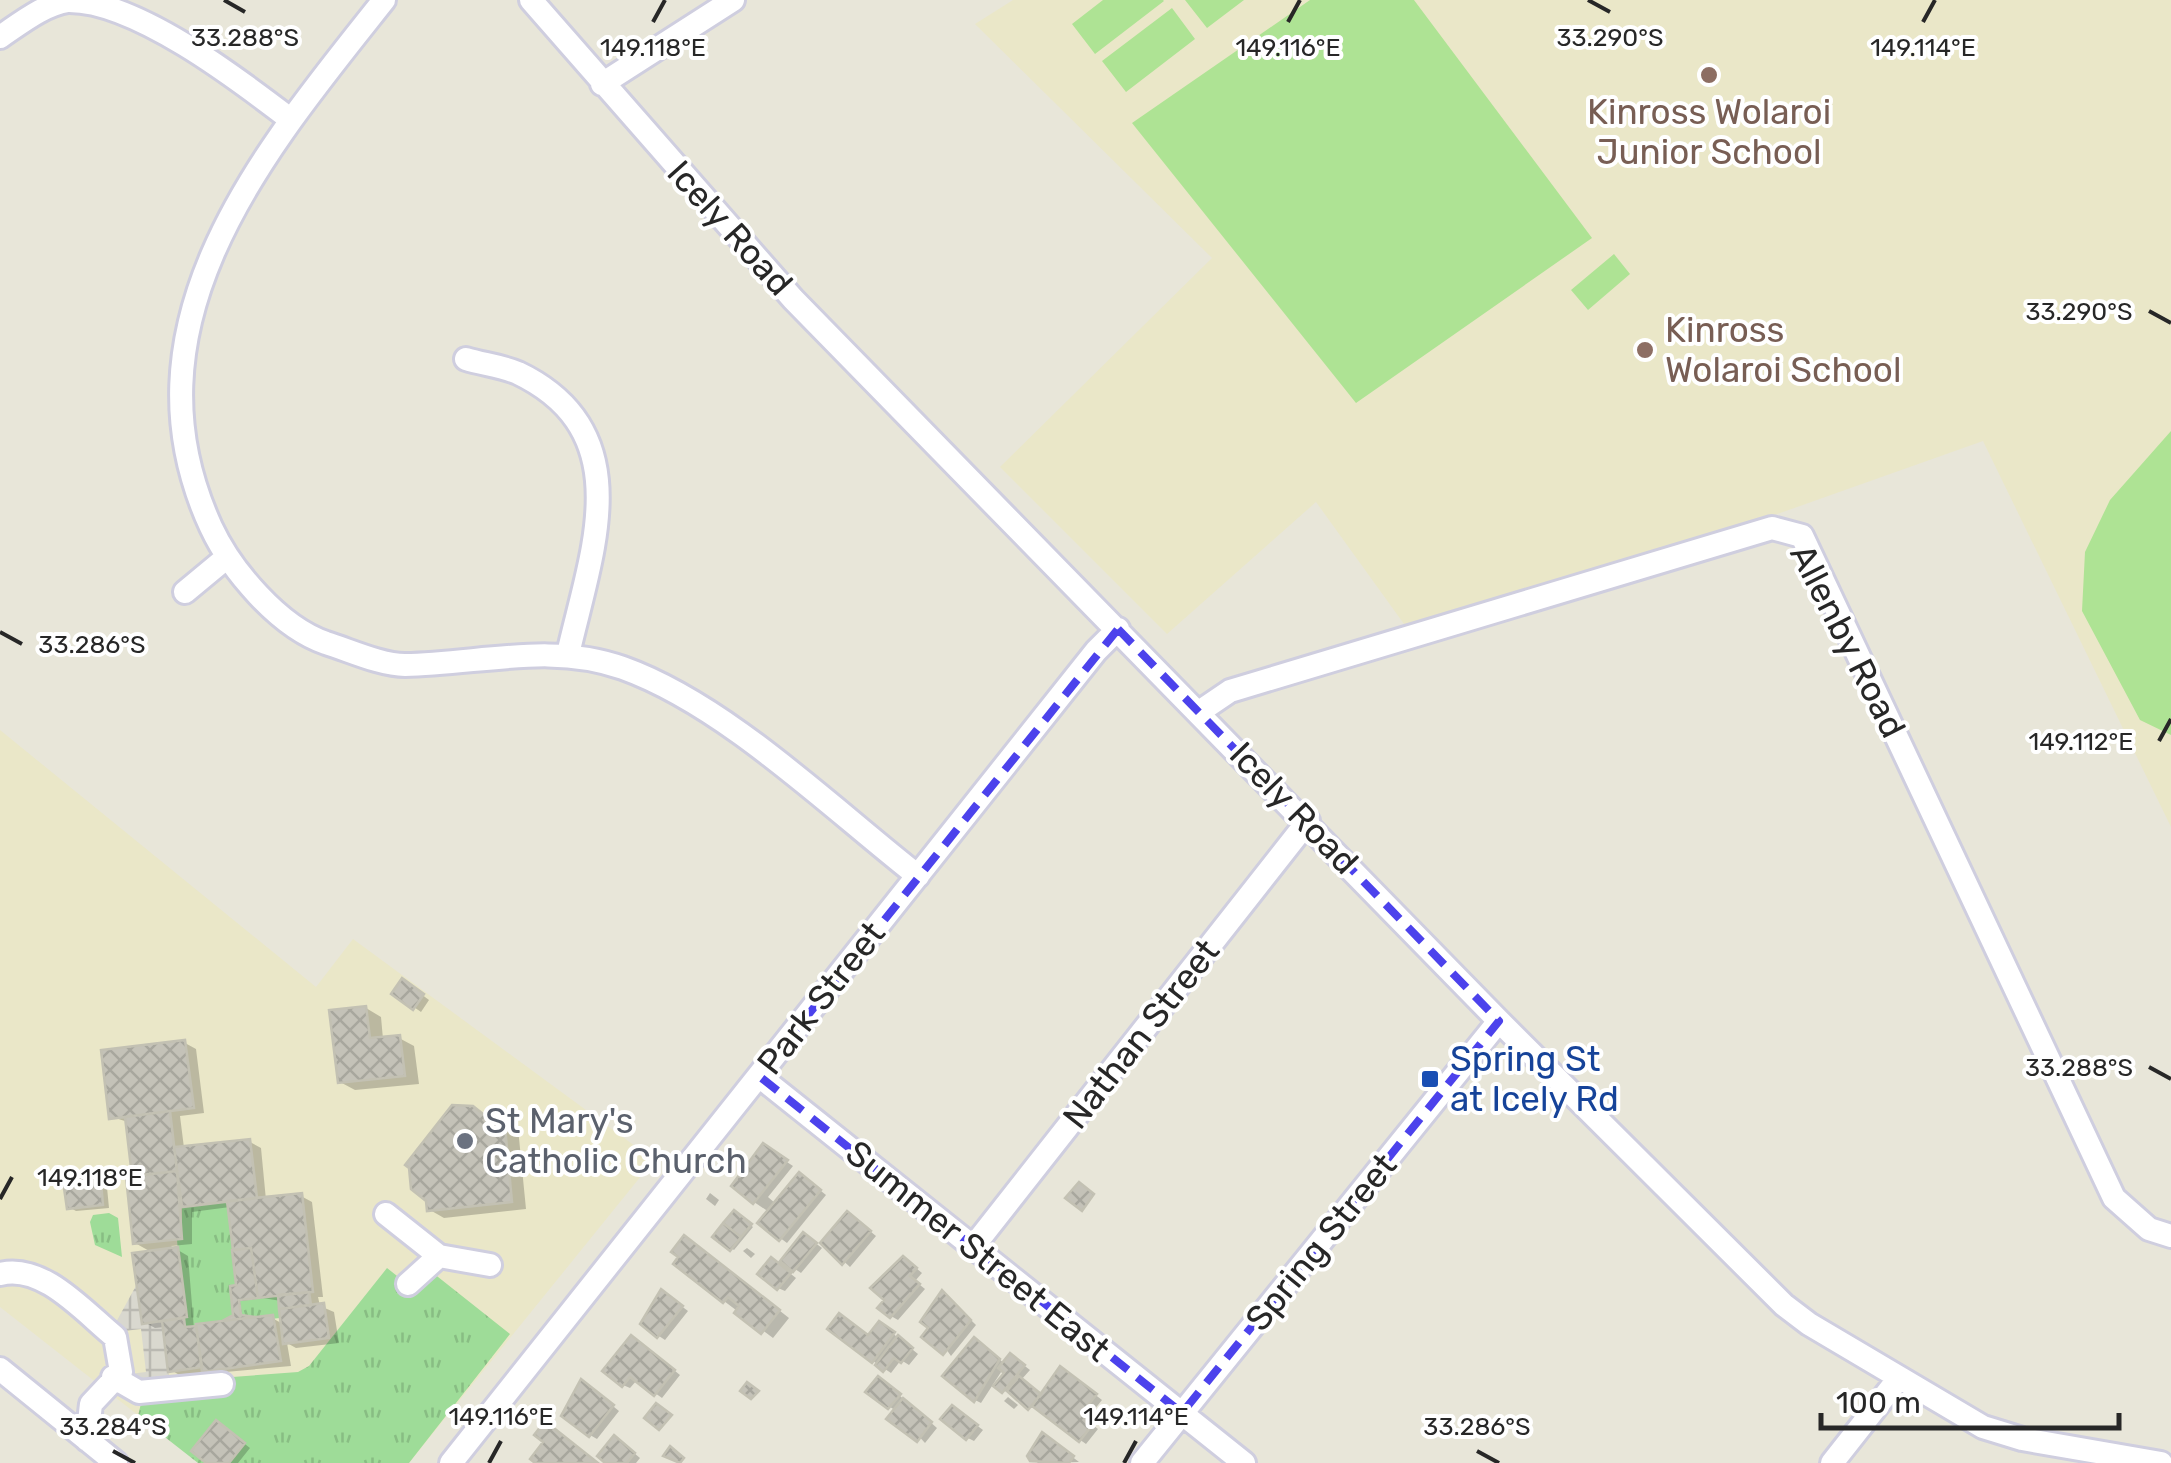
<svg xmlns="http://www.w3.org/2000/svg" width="2171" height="1463" viewBox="0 0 2171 1463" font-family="Rubik,sans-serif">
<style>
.education{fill:#eae7c8}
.grass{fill:url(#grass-tufts)}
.pitch{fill:#aee394}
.plaza{fill:url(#plaza-grid)}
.shadow{fill:#0003;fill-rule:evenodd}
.building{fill:url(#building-cross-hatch);stroke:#c3c1b3;stroke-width:2.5}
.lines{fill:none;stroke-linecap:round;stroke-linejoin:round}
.minor-casing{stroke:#cfcedf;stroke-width:28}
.minor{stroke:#fff;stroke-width:22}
.marked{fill:none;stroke:#4c42ec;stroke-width:8;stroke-dasharray:20 12;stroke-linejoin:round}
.ticks{fill:none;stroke:#272727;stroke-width:4}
.education-dot{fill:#8d6e63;stroke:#fff;stroke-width:4}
.transit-dot{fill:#1a4fb4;stroke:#fff;stroke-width:4}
.worship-dot{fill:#6b7280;stroke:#fff;stroke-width:4}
.labels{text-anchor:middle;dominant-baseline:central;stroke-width:8;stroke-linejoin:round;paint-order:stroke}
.education-label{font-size:35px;fill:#785e54;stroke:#fff}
.street-label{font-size:35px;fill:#272727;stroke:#fff}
.transit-label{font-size:35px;fill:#164399;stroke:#fff;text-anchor:start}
.worship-label{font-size:35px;fill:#5b616d;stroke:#fff;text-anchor:start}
.ticks-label{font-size:25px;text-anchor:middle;fill:#272727;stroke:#fff;stroke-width:8;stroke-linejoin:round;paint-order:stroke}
</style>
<defs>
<pattern id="grass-tufts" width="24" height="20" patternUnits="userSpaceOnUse" patternTransform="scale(2.5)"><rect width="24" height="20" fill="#9edc98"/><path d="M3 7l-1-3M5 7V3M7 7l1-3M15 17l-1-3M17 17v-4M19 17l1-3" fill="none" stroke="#88bd83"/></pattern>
<pattern id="plaza-grid" width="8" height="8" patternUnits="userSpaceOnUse" patternTransform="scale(2.5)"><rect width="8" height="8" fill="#d9d8cf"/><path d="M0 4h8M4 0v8" fill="none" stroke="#bab9b2"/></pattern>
<pattern id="building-cross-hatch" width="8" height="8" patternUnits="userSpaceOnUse" patternTransform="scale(2.5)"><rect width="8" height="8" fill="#c4c2b8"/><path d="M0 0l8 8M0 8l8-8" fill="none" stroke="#a8a79e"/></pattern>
</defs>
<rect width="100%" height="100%" fill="#e8e6d9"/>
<!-- education -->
<path class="education" d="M1013,0H2171V827L1983,441L1417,642L1316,502L1167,634L1000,467L1212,258L975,24Z
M0,730L316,987L353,939L654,1160L409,1463H199L0,1307Z"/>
<!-- grass -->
<path class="grass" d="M227,1201L278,1295L280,1318L185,1327L177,1240L182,1239V1207Z
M109,1213L118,1218L122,1257L95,1245L90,1222L93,1215Z
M387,1268L411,1287L428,1269L510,1334L409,1463H198L138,1416L143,1395L219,1378L298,1372L309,1366Z"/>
<!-- pitch -->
<path class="pitch" d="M1103,0H1163L1164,1L1095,54L1072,24Z
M1185,0H1244L1207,28Z
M1310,0H1414L1592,238L1356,403L1132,123Z
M1172,8L1195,39L1126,92L1102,61Z
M1614,254L1630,274L1588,310L1571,290Z
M2171,431V735L2140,720L2082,611L2085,552L2110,500Z"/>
<!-- plaza -->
<path class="plaza" d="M137,1284L142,1323L162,1321L170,1385L138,1388L129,1374L146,1372L141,1329L124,1331L115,1324Z"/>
<!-- shadow -->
<path class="shadow" d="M409,985L429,1000L421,1012L394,993Z
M366,1008L381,1017L383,1039L399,1038L414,1046L419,1084L355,1090L340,1082Z
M185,1043L196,1049L204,1113L180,1116L184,1148L250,1142L261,1148L266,1200L301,1196L312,1202L323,1297H318L320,1306L334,1312L339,1343L296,1348L287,1343L291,1366L181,1376L171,1370L165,1327L155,1328L144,1322L153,1253L135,1243L128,1122L112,1117ZM230,1207L239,1287L236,1318L242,1322L194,1329L188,1256L171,1246L192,1244V1212ZM263,1298L281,1301L283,1324L272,1318L243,1322L240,1301Z
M504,1119L518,1128L526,1209L444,1218L430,1210L429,1200L491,1120Z
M764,1147L793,1166L768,1197L776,1204L806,1179L826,1195L787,1243L760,1223L769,1212L754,1202Z
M99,1174L106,1177L109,1208L76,1211L69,1207Z
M710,1193L719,1200L715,1206L706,1199Z
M735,1213L753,1227L734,1250L716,1236Z
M854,1218L876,1236L850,1267L824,1243Z
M810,1239L822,1248L801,1273L795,1269Z
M695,1244L789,1318L773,1338L724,1301Z
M747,1248L755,1254L751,1258L743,1251Z
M910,1263L922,1273L915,1281L925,1289L898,1320L891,1316Z
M778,1264L796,1278L785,1291L778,1288Z
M943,1293L976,1325L951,1356L931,1328Z
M668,1296L688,1311L665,1340L659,1336Z
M886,1328L918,1354L909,1365L901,1360L891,1373L873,1361Z
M638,1341L680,1375L662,1398L637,1380L630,1388L623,1385Z
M981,1344L1005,1364L1017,1360L1030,1370L1021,1380L1041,1395L1067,1373L1102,1400L1086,1420L1098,1429L1086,1444L1012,1392L1003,1391L1007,1373L1003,1369L981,1403L975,1400Z
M885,1383L937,1428L925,1443L896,1411L869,1392Z
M588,1386L619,1411L597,1439L590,1435Z
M1008,1397L1018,1405L1014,1409L1004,1401Z
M959,1412L983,1430L974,1441L968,1438Z
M223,1427L250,1448L238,1463H210Z
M1049,1439L1079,1462L1038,1463L1030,1456Z
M621,1442L640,1458L636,1463H609Z"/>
<!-- building -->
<path class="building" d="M402,978L424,994L413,1010L391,994Z
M366,1006L370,1038L400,1035L405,1076L338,1083L329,1010Z
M185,1040L194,1108L109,1119L101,1050Z
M452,1105L473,1106L488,1118L504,1116L512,1202L427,1211L426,1201L411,1189L409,1168L405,1165Z
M170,1111L177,1171L132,1176L125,1117Z
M250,1139L257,1198L182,1207L174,1147Z
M763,1143L788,1160L753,1204L731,1186Z
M100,1171L103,1205L67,1209L62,1174Z
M177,1171L182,1239L133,1244L126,1177Z
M799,1172L821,1190L779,1241L757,1223Z
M1079,1182L1094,1194L1082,1211L1065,1198Z
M302,1193L313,1292L258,1298L251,1248L233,1250L227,1201Z
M734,1210L752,1224L741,1237L723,1223Z
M847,1211L871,1231L842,1265L820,1243Z
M723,1223L741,1237L730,1251L712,1237Z
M803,1232L817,1243L793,1272L780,1261Z
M684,1235L780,1310L761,1334L734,1313L739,1306L728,1297L723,1303L673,1264L678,1257L671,1252Z
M178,1247L187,1317L142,1324L132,1253Z
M251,1248L258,1298L239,1300L241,1315L255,1317L222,1321L233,1315L230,1286L236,1285L232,1250Z
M903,1256L917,1268L910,1276L920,1284L890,1318L877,1308L884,1300L870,1288Z
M771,1257L791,1273L777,1290L757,1274Z
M661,1289L683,1306L657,1338L640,1324Z
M942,1290L971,1320L943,1355L921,1337L928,1328L920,1322Z
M309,1292L311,1305L279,1309L278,1295Z
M324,1303L329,1338L283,1344L279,1309Z
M839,1313L868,1335L879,1321L895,1332L872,1363L827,1329Z
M273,1315L281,1361L202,1372L196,1324Z
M184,1318L185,1327L196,1326L202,1367L168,1372L162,1321Z
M631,1335L675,1370L654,1396L630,1377L622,1387L602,1371Z
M898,1335L913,1348L901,1363L894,1358L883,1372L875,1365Z
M974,1337L1000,1359L974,1402L942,1376Z
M1010,1353L1025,1365L1002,1393L993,1386L1004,1373L998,1368Z
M1060,1366L1097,1394L1081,1414L1093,1424L1079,1442L1032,1406Z
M878,1376L901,1394L888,1409L865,1392Z
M1019,1376L1041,1394L1028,1410L1007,1391Z
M581,1379L614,1405L589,1437L561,1416Z
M747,1382L759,1391L751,1399L740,1391Z
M903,1398L932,1422L917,1442L886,1419Z
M656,1403L672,1415L659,1430L644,1418Z
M952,1405L978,1425L966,1440L940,1419Z
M216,1420L245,1443L229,1463H206L191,1451Z
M545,1421L598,1463H535L530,1459L543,1442L534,1435Z
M1042,1432L1074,1456L1069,1463L1030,1461L1027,1456Z
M614,1435L635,1453L627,1463H605L597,1456Z
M670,1446L684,1458L680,1463L663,1456Z"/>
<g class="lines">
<!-- minor casing -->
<g class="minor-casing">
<path id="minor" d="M384,0C264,151 117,323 211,527C231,570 279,627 326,643C349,650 381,665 405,665C479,664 551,642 623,668C726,705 831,808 918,876
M531,0L793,299L1499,1021L1784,1305L1809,1324L1983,1427L2022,1439L2161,1463
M0,37C21,23 43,5 68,1C135,0 239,80 290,119
M602,84L733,0
M466,359C482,364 502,366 518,373C641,432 591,553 568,654
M185,592L226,558
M1199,712L1230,691L1772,528L1802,536L2114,1198L2149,1229L2171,1236
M759,1076L1244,1463
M386,1214L439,1256
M973,1247L1308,821
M0,1274C43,1263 84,1312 115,1337L121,1372L91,1404L87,1440
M408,1284L439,1256L490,1265
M0,1369L116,1463
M113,1377L139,1392L222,1384
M451,1463L1096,651L1118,629
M1142,1463L1499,1021
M1832,1463L1899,1378"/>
</g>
<!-- minor -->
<use href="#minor" class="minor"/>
</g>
<!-- marked area -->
<path class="marked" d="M1118,629L1499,1021L1182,1413L759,1076Z"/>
<!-- ticks -->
<path class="ticks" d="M224,0L245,12M1588,0L1610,12M653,22L665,0M1288,22L1300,0M1923,22L1935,0M2149,311L2171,323M0,632L22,644M2159,741L2171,719M2149,1067L2171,1079M0,1199L12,1177M113,1451L135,1463M1477,1451L1499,1463M489,1463L501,1441M1124,1463L1136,1441"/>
<!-- markers -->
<g class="education-dot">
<circle cx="1709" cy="75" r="10"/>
<circle cx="1645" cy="350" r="10"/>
</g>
<rect class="transit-dot" x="1420" y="1069" width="20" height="20" rx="5"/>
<circle class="worship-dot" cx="465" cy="1141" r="10"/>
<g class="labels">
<!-- education labels -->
<g class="education-label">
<text x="1709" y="112">Kinross Wolaroi<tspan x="1709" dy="40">Junior School</tspan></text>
<text x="1665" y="330" text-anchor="start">Kinross<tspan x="1665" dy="40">Wolaroi School</tspan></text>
</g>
<!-- street labels -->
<g class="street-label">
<text transform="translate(730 228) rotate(48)">Icely Road</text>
<text transform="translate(1848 641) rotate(63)">Allenby Road</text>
<text transform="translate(1294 808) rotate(46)">Icely Road</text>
<text transform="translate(821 998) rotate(-52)">Park Street</text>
<text transform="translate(1141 1034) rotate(-52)">Nathan Street</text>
<text transform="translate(1321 1242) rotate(-51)">Spring Street</text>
<text transform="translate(978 1251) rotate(39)">Summer Street East</text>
</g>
<!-- transit labels -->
<g class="transit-label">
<text x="1450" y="1059">Spring St<tspan x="1450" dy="40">at Icely Rd</tspan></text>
</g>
<!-- worship labels -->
<g class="worship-label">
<text x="485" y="1121">St Mary's<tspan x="485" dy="40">Catholic Church</tspan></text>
</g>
</g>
<g class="ticks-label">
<text x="1610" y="46">33.290°S</text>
<text x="245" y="46">33.288°S</text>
<text x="653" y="56">149.118°E</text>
<text x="1288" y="56">149.116°E</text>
<text x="1923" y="56">149.114°E</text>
<text x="2079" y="320">33.290°S</text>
<text x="92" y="653">33.286°S</text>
<text x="2081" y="750">149.112°E</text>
<text x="2079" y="1076">33.288°S</text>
<text x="90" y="1186">149.118°E</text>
<text x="501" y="1425">149.116°E</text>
<text x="1136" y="1425">149.114°E</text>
<text x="113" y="1435">33.284°S</text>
<text x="1477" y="1435">33.286°S</text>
</g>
<!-- scale -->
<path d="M1821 1413v15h298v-15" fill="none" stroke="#272727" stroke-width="5"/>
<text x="1836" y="1413" font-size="30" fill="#272727" stroke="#ffffff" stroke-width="8" paint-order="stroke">100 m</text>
</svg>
